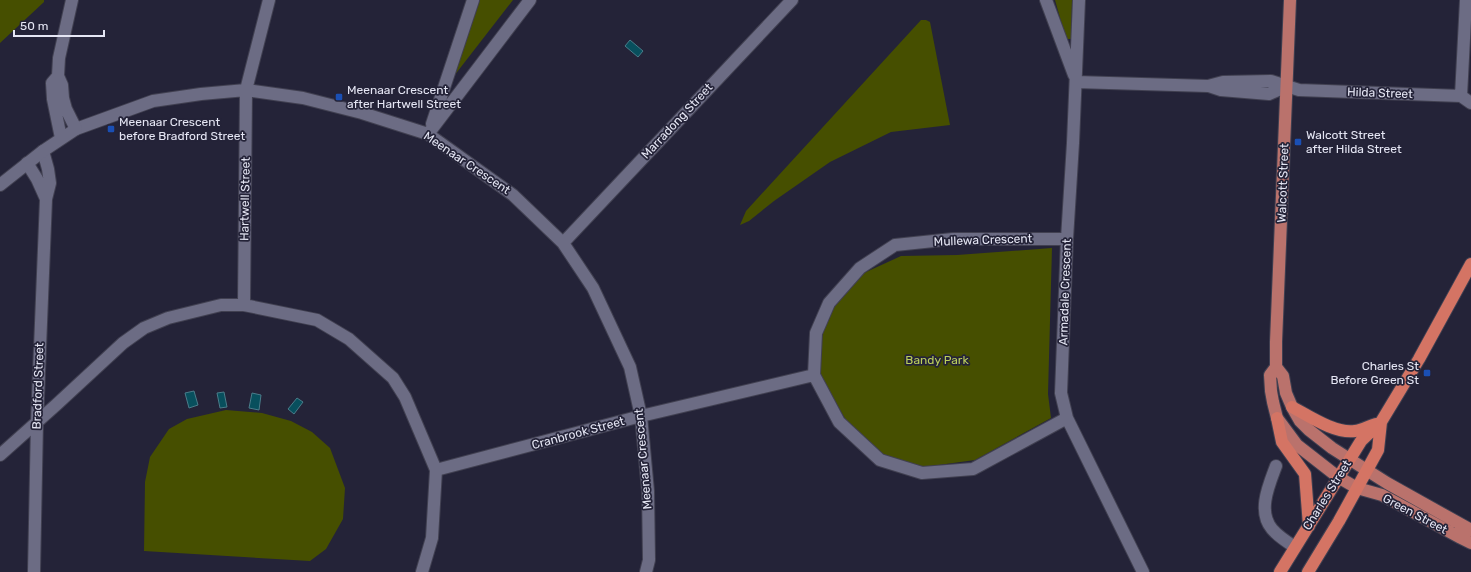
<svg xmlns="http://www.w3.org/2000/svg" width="1471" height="572" viewBox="0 0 1471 572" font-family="Rubik,sans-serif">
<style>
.green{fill:#464f00}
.water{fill:#084f5d;stroke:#4a7c8a}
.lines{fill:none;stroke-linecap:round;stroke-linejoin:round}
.minor-casing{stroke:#414051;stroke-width:14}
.tertiary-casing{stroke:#414051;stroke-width:14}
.primary-casing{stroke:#414051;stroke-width:14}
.trunk-casing{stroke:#414051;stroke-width:14}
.minor{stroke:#6c6c84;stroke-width:12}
.tertiary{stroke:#6c6c84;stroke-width:12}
.primary{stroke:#ba726c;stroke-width:12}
.trunk{stroke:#d47464;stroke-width:12}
.transit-dot{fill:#1a4fb4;stroke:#242338;stroke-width:1.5}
.labels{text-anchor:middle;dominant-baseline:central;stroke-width:3.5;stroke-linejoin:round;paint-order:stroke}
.poi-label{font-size:12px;fill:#e5e6f4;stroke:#242338;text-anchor:start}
.street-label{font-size:12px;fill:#e5e6f4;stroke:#242338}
.park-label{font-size:12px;fill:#bccf5c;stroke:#242338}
</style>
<rect width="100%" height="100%" fill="#242338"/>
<!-- green -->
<path class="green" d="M0,0H44V2L0,43Z
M480,0H513L454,76Z
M1055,0H1072L1071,39H1066Z
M921,20H926L930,22L950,125L891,132L830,162L774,201L749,221L740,225L746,211Z
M1052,248L1048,394L1051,418L975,460L924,467L885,458L847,422L821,377L820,338L833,308L864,273L901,256L957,255Z
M226,410L262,413L291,421L312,432L330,448L345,488L343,519L326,549L310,561L144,551L145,482L150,457L169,429L187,419Z"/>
<!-- water -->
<path class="water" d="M630,40L643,51L638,57L625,46Z
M194,391L198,405L189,408L185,393Z
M224,392L227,407L220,408L217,393Z
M252,393L261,395L259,410L249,408Z
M297,398L303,402L294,414L288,409Z"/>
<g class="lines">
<!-- minor casing -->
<g class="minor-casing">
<path id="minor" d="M1046,0L1074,75
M1079,0L1073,143L1067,239L1061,393L1067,418L1143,572
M1076,82L1208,86L1223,82L1271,81L1299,90L1461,96L1471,103
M1209,86L1221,90L1269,94L1287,86
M1461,96L1466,0
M432,124L473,0
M76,129L153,101L201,94L246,90L303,98L362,113L428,134L513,195L563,243L593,288L630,367L641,416L648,491L649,560L646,572
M428,134L530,0
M27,163L37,179L46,199
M1067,239H953L895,245L860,268L829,303L816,333L814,375L839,422L880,460L922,473L973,469L1067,418
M563,243L792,0
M244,305L246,90L269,0
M0,455L56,405L123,343L144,328L168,318L221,305H244L317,320L349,339L393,378L405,397L436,470L432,538L422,572
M1276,466C1269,485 1257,511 1272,529C1278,536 1287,542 1295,547
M436,470L641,416L814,375
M34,572L37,422L46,199L50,183L48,169L43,151"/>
</g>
<!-- tertiary casing -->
<g class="tertiary-casing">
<path id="tertiary" d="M58,76L52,83L53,99L61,138
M0,185L43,151L76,129L66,109L63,98L62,85L58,76L59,58L72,0"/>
</g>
<!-- primary casing -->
<g class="primary-casing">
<path id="primary" d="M1290,0L1276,342V367L1283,376L1286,393L1292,407L1300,421L1309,430L1332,448L1387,483L1471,530
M1276,367L1270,375L1271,391L1273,402L1277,418L1297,445L1338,477L1357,488L1382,495L1461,538L1471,543"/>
</g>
<!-- trunk casing -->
<g class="trunk-casing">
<path id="trunk" d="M1292,407C1309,416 1335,434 1355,431C1362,430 1369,426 1376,424
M1277,418L1282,442L1305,474L1309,526
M1280,572L1361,441L1381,422L1419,359L1471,264
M1308,572L1339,521L1378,450L1381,422"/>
</g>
<!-- minor -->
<use href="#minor" class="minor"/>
<!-- tertiary -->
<use href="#tertiary" class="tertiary"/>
<!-- primary -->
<use href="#primary" class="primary"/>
<!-- trunk -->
<use href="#trunk" class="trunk"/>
</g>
<!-- markers -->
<g class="transit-dot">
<rect x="335" y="93" width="8" height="8" rx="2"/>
<rect x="107" y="125" width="8" height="8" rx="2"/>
<rect x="1294" y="138" width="8" height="8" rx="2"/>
<rect x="1423" y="369" width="8" height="8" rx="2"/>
</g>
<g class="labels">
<!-- poi labels -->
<g class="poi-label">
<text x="347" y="90">Meenaar Crescent<tspan x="347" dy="14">after Hartwell Street</tspan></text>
<text x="119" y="122">Meenaar Crescent<tspan x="119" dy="14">before Bradford Street</tspan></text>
<text x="1306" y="135">Walcott Street<tspan x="1306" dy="14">after Hilda Street</tspan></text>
<text x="1419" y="366" text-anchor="end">Charles St<tspan x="1419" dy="14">Before Green St</tspan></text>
</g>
<!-- street labels -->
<g class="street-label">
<text transform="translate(1380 93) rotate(2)">Hilda Street</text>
<text transform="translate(677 121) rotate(-47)">Marradong Street</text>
<text transform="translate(467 163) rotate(34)">Meenaar Crescent</text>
<text transform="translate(1283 183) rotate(-88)">Walcott Street</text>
<text transform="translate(245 199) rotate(-89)">Hartwell Street</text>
<text transform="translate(983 240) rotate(-2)">Mullewa Crescent</text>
<text transform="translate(1065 292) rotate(-88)">Armadale Crescent</text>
<text transform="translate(38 386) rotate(-88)">Bradford Street</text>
<text transform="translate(578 433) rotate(-15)">Cranbrook Street</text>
<text transform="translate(643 459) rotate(-95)">Meenaar Crescent</text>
<text transform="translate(1327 495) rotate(-58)">Charles Street</text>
<text transform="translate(1415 514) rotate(28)">Green Street</text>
</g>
<!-- park labels -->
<g class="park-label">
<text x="937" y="360">Bandy Park</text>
</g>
</g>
<!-- scale -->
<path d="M14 30v6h90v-6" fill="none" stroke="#e5e6f4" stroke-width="2"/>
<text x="20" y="30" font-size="12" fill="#e5e6f4" stroke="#242338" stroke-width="3" paint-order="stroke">50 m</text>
</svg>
